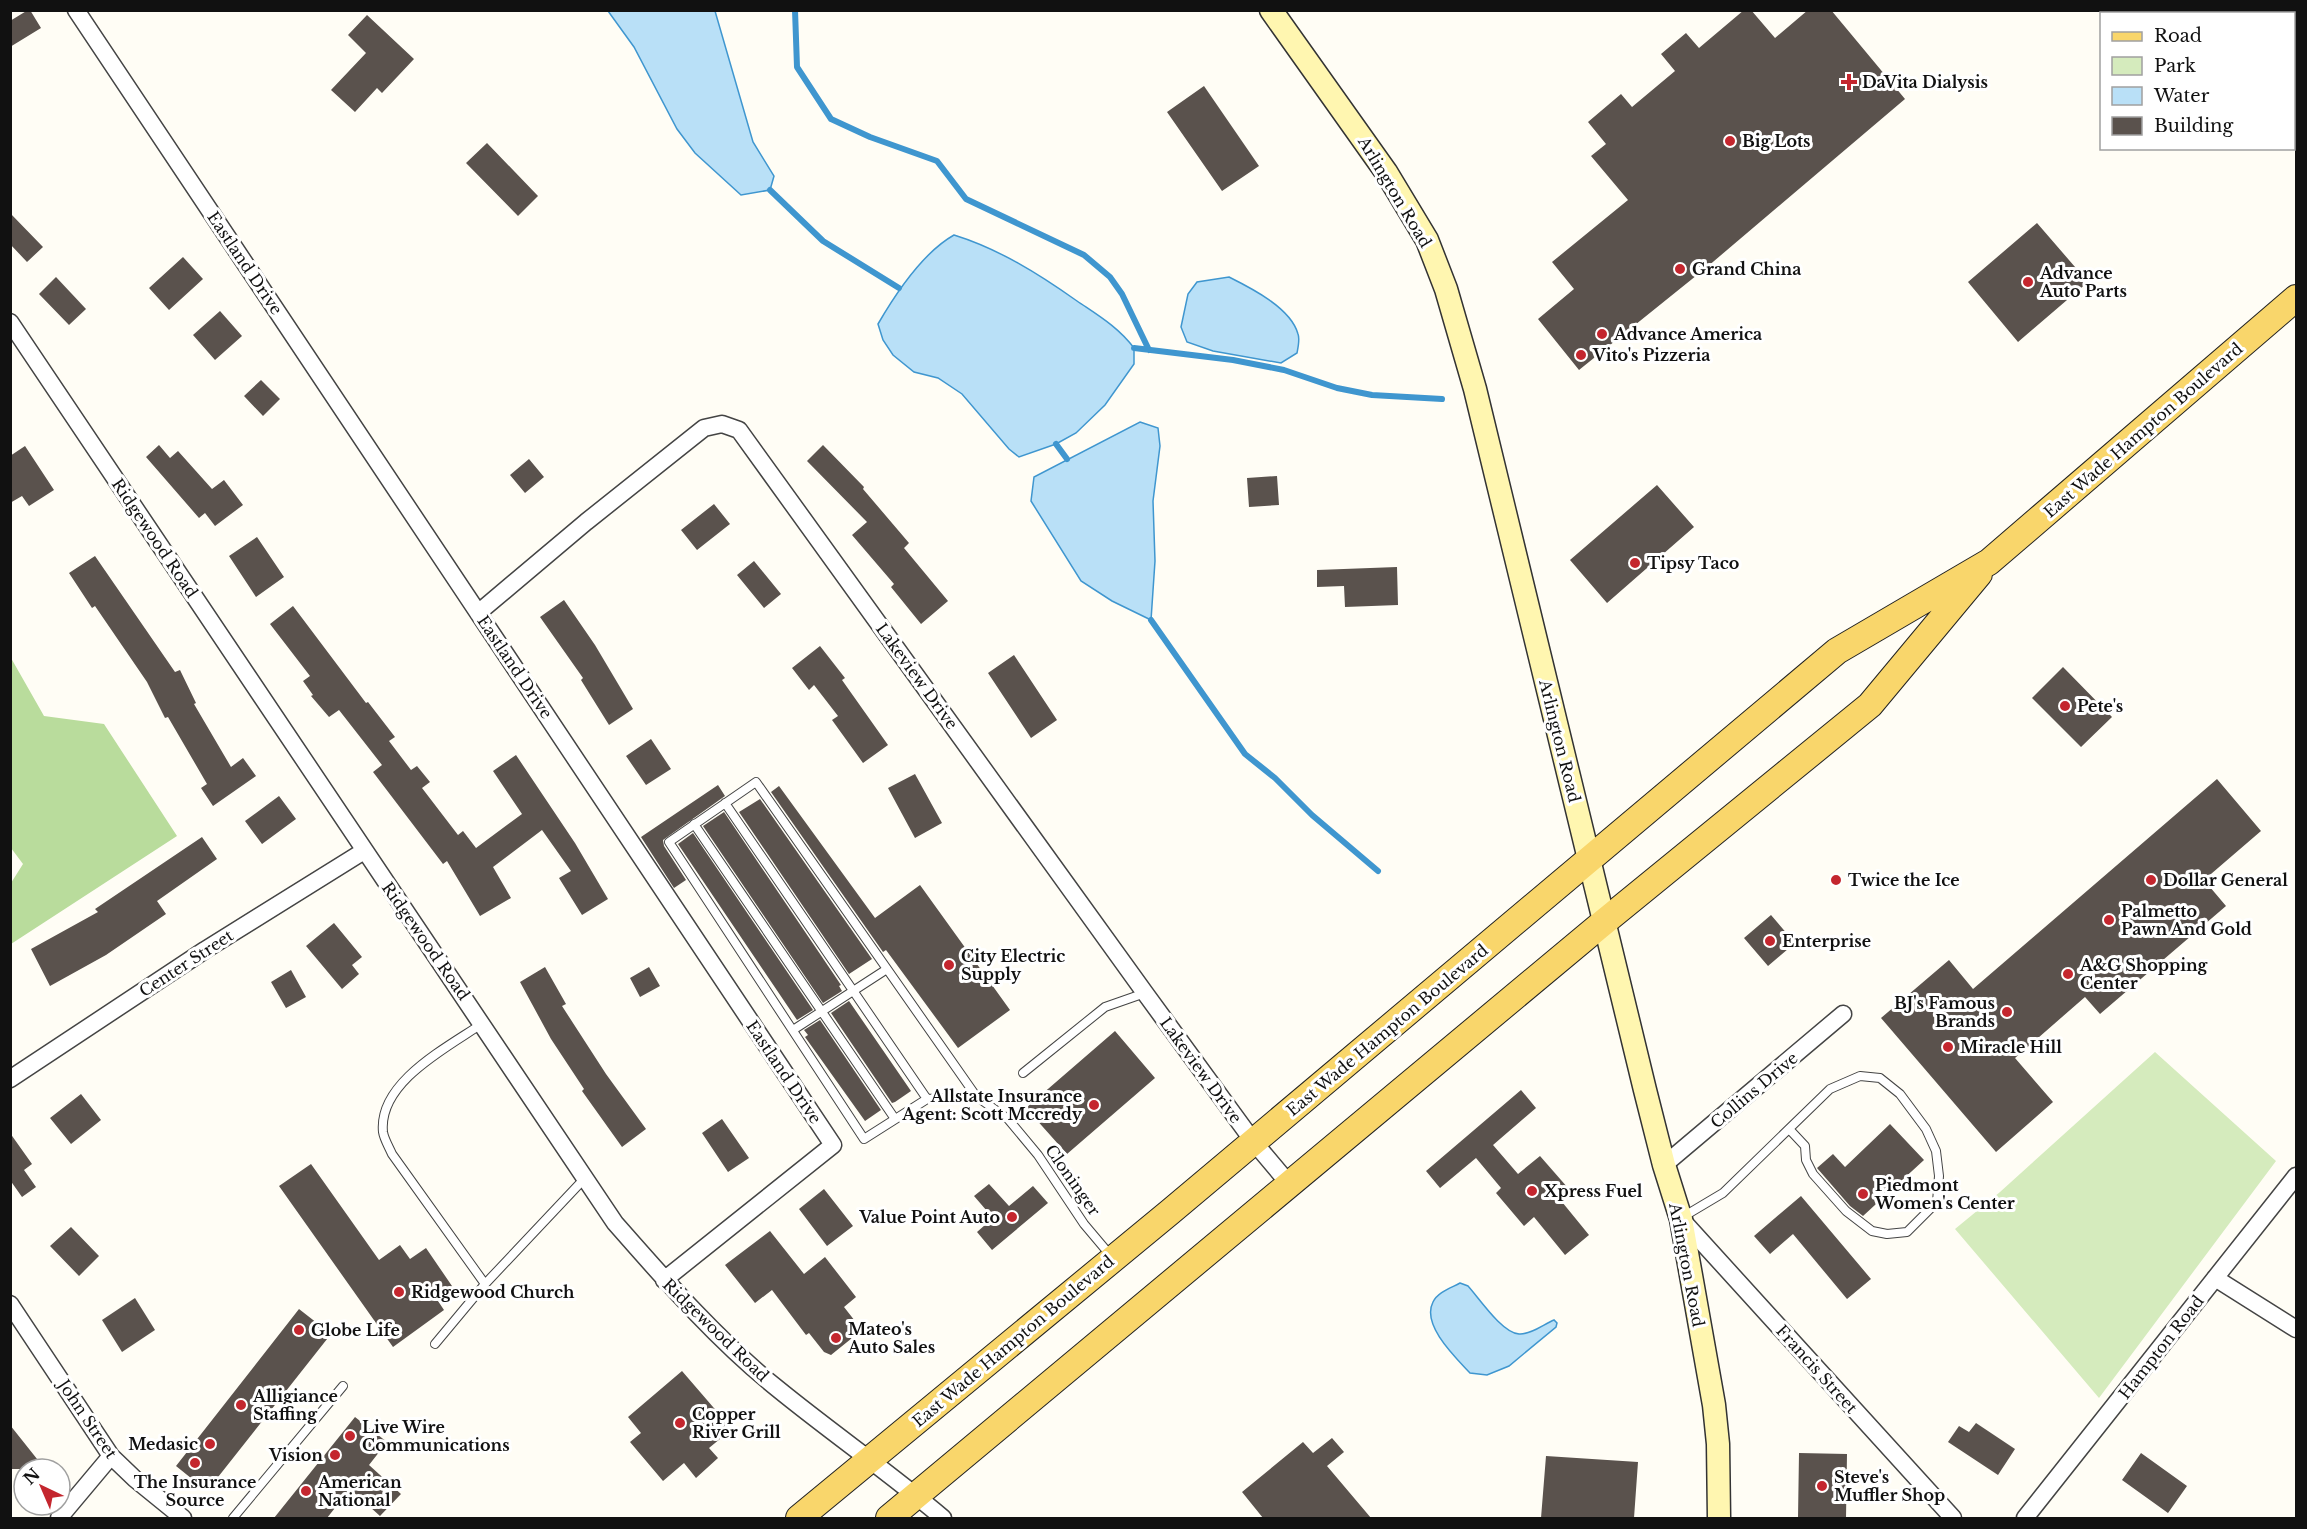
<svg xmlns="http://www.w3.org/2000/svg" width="2307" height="1529" viewBox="0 0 2307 1529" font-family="'Libre Baskerville',serif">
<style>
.green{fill:#d5ebbd}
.forest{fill:#b9dc9c}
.water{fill:#b9e0f7;stroke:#3f96cf;stroke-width:1.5}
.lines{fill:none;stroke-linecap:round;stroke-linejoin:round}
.stream{stroke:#3f96cf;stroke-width:6}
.building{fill:#5a524d}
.service-casing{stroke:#444;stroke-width:10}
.minor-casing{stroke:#444;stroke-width:19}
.secondary-casing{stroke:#333;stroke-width:25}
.primary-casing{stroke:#222;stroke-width:28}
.service{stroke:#fff;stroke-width:8}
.minor{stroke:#fff;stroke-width:16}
.secondary{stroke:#fff6b0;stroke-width:22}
.primary{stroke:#f9d66b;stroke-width:26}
.poi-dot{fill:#c4262e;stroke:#fff;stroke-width:2}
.labels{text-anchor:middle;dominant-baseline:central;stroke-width:6;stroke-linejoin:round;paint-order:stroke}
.poi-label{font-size:16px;font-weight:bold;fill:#111;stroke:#fff;text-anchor:start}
.street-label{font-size:16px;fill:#111;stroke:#fff}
</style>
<rect width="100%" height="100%" fill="#fffdf5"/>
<!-- green -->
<path class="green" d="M2155,1052L2276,1161L2099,1398L1955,1229L2000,1192Z"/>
<!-- forest -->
<path class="forest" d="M11,658L44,716L104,724L177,836L11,944V883L23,864L11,848Z"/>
<!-- water -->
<path class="water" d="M608,11H715L753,142L774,176L770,190L741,195L695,153L677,129L634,47Z
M954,235C999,249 1039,274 1077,301C1099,316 1118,327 1134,348V364L1105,405L1076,433L1056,444L1019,457L1009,449L962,394L938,378L914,372L893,355L883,340L878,324C896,293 922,253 954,235Z
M1229,277C1251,288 1291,308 1298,334C1300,339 1298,348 1297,353L1281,363L1213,351L1187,342L1181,327L1188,294L1197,282Z
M1140,422L1158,428L1160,446L1153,501L1155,561L1151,620L1112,601L1081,581L1031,501L1034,477Z
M1460,1283L1468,1286C1479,1298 1502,1333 1519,1334C1530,1335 1544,1324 1554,1320L1557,1323L1556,1327L1509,1366L1487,1375L1470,1373C1456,1358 1421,1325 1433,1302C1438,1292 1451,1288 1460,1283Z"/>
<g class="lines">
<!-- stream -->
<path class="stream" d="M795,10L797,67L831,119L870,137L937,161L966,199L1084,255L1110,277L1122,294L1149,350
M770,190L823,241L899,288
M1134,348L1233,360L1284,370L1337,388L1372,395L1442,399
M1056,444L1067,459
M1151,620L1245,754L1275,778L1312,815L1378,871"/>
</g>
<!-- building -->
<path class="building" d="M28,10H30L41,28L10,47V21Z
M1744,10H1751L1775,38L1808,10H1831L1905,99L1707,267L1579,370L1538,319L1574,289L1552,262L1628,200L1591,156L1606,144L1588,122L1621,94L1632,107L1675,71L1661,54L1686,33L1699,48Z
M367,15L414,59L382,93L377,88L355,112L331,90L366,53L348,35Z
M1204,86L1259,166L1222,191L1167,112Z
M487,143L538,196L518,216L466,163Z
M10,213L43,247L27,262L10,244Z
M2037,223L2088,282L2018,342L1968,282Z
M183,257L203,279L169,310L149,288Z
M56,277L86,309L69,325L39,294Z
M220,311L242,336L215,360L193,335Z
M261,380L280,399L263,416L244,396Z
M159,445L170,458L178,451L212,489L224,480L243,505L215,526L205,513L199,518L146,457Z
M823,445L864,487L863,489L909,543L904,548L948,601L921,624L891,587L894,584L852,535L867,522L807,461Z
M25,446L54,490L29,506L22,496L10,503V456Z
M529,459L544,477L525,493L510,475Z
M1277,476L1279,505L1249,507L1247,478Z
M1657,485L1694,527L1607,603L1570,560Z
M714,504L730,524L697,550L681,530Z
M257,537L284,577L256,597L229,556Z
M95,556L175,672L180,670L196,703L194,704L231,767L243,758L256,776L213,806L201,788L207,784L168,717L165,718L147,682L95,606L92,608L69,573Z
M754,561L781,594L764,608L737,575Z
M1397,567L1398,605L1345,607L1344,586L1317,587V570Z
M564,600L595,645L633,709L609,725L581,680L583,678L540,617Z
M293,606L366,703L368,702L395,737L389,741L411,770L417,766L430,782L422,788L458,835L463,831L476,848L522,814L493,771L516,755L575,843L608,899L582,915L559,878L571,871L542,830L493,867L511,898L480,916L447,861L443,864L373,772L382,765L339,710L329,717L311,696L313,695L303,681L310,676L270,624Z
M820,646L845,678L842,680L888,745L863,763L832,720L838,716L814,685L809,690L792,668Z
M1014,655L1057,720L1031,738L988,673Z
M2063,667L2112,717L2081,747L2032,698Z
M651,739L671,769L646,785L626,756Z
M915,774L942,823L915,838L888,788Z
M2217,779L2261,831L2204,880L2226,906L2100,1014L2085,997L2015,1058L2053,1102L1996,1152L1881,1018L1949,960L1973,989Z
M718,785L725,796L663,840L664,846L686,880L674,888L641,837Z
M779,786L875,918L920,885L1010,1010L958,1048L886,950L883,952L771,792Z
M279,796L296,819L262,844L245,821Z
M760,799L872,959L849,974L739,812Z
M724,812L841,985L839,986L842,991L823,1003L703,826Z
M693,833L813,1010L797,1020L678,844Z
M202,837L217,859L157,901L166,914L106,955L50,986L31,949L98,912L95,909Z
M1771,915L1795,943L1768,966L1744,938Z
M334,923L362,957L352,965L359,974L342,989L306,946Z
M545,967L566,1004L562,1006L606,1074L646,1129L622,1147L582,1091L584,1089L551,1039L520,982Z
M649,967L660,986L640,997L630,978Z
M291,970L306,997L286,1008L271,982Z
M849,1001L911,1091L895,1102L892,1103L831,1013Z
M820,1020L881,1110L865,1121L805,1037L808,1035L804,1030Z
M1115,1031L1155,1078L1067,1154L1026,1108Z
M1521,1090L1536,1108L1493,1145L1518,1174L1540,1156L1568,1188L1558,1197L1589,1235L1565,1255L1534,1217L1524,1226L1496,1193L1501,1188L1476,1158L1440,1188L1426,1171Z
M81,1094L101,1120L71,1144L50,1118Z
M722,1119L749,1158L728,1172L702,1133Z
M1890,1124L1924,1160L1863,1216L1850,1206L1817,1168L1833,1154L1845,1167Z
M10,1133L32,1164L24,1170L36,1187L22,1197L10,1180Z
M311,1164L379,1260L400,1245L410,1259L426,1248L452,1286L436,1298L444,1310L393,1347L279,1186Z
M989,1184L1009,1206L1033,1186L1048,1203L992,1250L977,1232L993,1218L974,1196Z
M824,1189L853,1226L827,1246L799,1209Z
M1801,1196L1871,1279L1847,1299L1793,1234L1770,1254L1754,1236Z
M71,1227L99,1256L79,1276L50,1246Z
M770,1231L804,1274L825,1257L856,1297L844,1307L862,1330L831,1355L824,1352L809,1333L806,1335L772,1290L755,1303L725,1265Z
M135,1298L155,1330L122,1352L102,1320Z
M299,1309L331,1334L207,1491L176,1466Z
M682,1371L732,1429L709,1448L718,1458L696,1478L684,1463L663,1481L630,1442L641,1433L628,1417Z
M355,1417L387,1442L369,1465L401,1494L380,1516L350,1489L327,1518H274Z
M1976,1423L2015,1449L1998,1475L1948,1442L1959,1426L1969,1432Z
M10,1425L45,1469H10Z
M1332,1438L1344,1452L1327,1466L1371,1518H1263L1242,1492L1303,1442L1313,1453Z
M1799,1453L1847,1454L1846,1518H1798Z
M2141,1453L2187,1486L2168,1513L2122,1480Z
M1546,1456L1638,1462L1634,1518H1541Z"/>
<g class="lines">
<!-- service casing -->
<g class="service-casing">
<path id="service" d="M725,803L927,1099
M694,824L895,1119
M483,1023C448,1047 378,1082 383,1132C384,1139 389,1147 392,1154L485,1284
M793,1030L887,969
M1023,1073L1105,1007L1145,993
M976,1096L927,1099L864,1139L669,842L756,782L976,1096L1008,1119L1038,1155L1084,1224L1111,1256
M1681,1218L1723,1193L1830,1089L1860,1076L1880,1078L1900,1094L1926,1129L1936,1151L1939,1176L1937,1202L1907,1232L1887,1234L1872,1231L1846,1211L1813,1174L1806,1160L1805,1146L1790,1130
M435,1344L485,1284L585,1178
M233,1518L343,1386"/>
</g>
<!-- minor casing -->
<g class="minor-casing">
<path id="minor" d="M76,10L833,1145L664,1280
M10,322L615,1223C666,1281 717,1340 778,1389C832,1433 890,1473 943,1518
M478,613L586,522L704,428L722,424L739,430L1145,993L1253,1141L1290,1185
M10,1079L205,950L364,851
M1664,1165L1843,1014
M1681,1219L1953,1518
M2215,1278L2296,1329
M10,1304L111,1456L135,1479L183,1518
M59,1518L111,1456
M2025,1518L2296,1176"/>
</g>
<!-- secondary casing -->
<g class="secondary-casing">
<path id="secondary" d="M1271,10L1386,172L1427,240L1446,289L1475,389L1645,1090L1664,1165L1681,1219L1714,1405L1718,1444L1719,1518"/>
</g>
<!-- primary casing -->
<g class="primary-casing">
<path id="primary" d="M799,1518L1170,1212L1837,651L1989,562L2296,298
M889,1518L1604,922L1870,705L1979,574"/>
</g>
<!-- service -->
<use href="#service" class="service"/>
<!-- minor -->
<use href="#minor" class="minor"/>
<!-- secondary -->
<use href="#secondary" class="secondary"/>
<!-- primary -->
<use href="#primary" class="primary"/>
</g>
<!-- markers -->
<g class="poi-dot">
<path d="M1846 73h6v6h6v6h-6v6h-6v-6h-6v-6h6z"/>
<circle cx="1730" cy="141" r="6"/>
<circle cx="1680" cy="269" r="6"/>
<circle cx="2028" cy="282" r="6"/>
<circle cx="1602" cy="334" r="6"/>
<circle cx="1581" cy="355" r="6"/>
<circle cx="1635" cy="563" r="6"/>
<circle cx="2065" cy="706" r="6"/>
<circle cx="1836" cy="880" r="6"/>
<circle cx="2151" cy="880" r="6"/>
<circle cx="2109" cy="920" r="6"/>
<circle cx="1770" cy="941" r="6"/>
<circle cx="949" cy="965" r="6"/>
<circle cx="2068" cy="974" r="6"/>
<circle cx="2007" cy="1012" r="6"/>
<circle cx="1948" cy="1047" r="6"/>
<circle cx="1094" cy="1105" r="6"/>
<circle cx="1532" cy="1191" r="6"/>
<circle cx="1863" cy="1194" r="6"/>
<circle cx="1012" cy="1217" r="6"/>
<circle cx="399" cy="1292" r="6"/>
<circle cx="299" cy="1330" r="6"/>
<circle cx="836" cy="1338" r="6"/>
<circle cx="241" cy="1405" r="6"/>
<circle cx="680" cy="1423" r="6"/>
<circle cx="350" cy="1436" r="6"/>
<circle cx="210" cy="1444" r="6"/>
<circle cx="335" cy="1455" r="6"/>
<circle cx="195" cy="1463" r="6"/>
<circle cx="1822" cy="1486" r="6"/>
<circle cx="306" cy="1491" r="6"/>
</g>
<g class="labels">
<!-- poi labels -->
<g class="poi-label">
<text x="1862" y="82">DaVita Dialysis</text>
<text x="1742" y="141">Big Lots</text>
<text x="1692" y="269">Grand China</text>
<text x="2040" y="273">Advance<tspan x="2040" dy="18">Auto Parts</tspan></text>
<text x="1614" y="334">Advance America</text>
<text x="1593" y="355">Vito's Pizzeria</text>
<text x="1647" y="563">Tipsy Taco</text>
<text x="2077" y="706">Pete's</text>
<text x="1848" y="880">Twice the Ice</text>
<text x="2163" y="880">Dollar General</text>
<text x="2121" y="911">Palmetto<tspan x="2121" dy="18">Pawn And Gold</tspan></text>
<text x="1782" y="941">Enterprise</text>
<text x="961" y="956">City Electric<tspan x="961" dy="18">Supply</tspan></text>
<text x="2080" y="965">A&amp;G Shopping<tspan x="2080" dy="18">Center</tspan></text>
<text x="1995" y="1003" text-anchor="end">BJ's Famous<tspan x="1995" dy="18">Brands</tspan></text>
<text x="1960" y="1047">Miracle Hill</text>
<text x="1082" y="1096" text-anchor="end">Allstate Insurance<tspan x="1082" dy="18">Agent: Scott Mccredy</tspan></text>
<text x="1875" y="1185">Piedmont<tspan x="1875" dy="18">Women's Center</tspan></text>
<text x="1544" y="1191">Xpress Fuel</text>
<text x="1000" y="1217" text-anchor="end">Value Point Auto</text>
<text x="411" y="1292">Ridgewood Church</text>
<text x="848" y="1329">Mateo's<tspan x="848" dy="18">Auto Sales</tspan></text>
<text x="311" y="1330">Globe Life</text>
<text x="253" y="1396">Alligiance<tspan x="253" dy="18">Staffing</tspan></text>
<text x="692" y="1414">Copper<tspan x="692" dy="18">River Grill</tspan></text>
<text x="362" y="1427">Live Wire<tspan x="362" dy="18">Communications</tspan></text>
<text x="198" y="1444" text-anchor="end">Medasic</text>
<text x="323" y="1455" text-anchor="end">Vision</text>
<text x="1834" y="1477">Steve's<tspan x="1834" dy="18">Muffler Shop</tspan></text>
<text x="195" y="1482" text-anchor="middle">The Insurance<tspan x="195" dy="18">Source</tspan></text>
<text x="318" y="1482">American<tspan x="318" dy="18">National</tspan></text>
</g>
<!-- street labels -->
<g class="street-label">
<text transform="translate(1395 192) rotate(59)">Arlington Road</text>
<text transform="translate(245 263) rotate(56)">Eastland Drive</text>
<text transform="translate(2143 430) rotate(-41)">East Wade Hampton Boulevard</text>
<text transform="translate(155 538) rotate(56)">Ridgewood Road</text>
<text transform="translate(515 667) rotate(56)">Eastland Drive</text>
<text transform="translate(917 676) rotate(54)">Lakeview Drive</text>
<text transform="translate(1560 741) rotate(76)">Arlington Road</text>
<text transform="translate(426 941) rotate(55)">Ridgewood Road</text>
<text transform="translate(186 963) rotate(-33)">Center Street</text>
<text transform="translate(1387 1030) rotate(-40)">East Wade Hampton Boulevard</text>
<text transform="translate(1201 1070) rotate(54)">Lakeview Drive</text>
<text transform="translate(784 1072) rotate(56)">Eastland Drive</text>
<text transform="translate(1754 1090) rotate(-40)">Collins Drive</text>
<text transform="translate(1073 1180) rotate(55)">Cloninger</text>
<text transform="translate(1687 1265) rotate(79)">Arlington Road</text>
<text transform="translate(716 1330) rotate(44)">Ridgewood Road</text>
<text transform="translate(1013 1341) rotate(-40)">East Wade Hampton Boulevard</text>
<text transform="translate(2161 1347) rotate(-52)">Hampton Road</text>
<text transform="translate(1817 1369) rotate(48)">Francis Street</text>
<text transform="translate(88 1419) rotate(56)">John Street</text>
</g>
</g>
<!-- border -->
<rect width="2307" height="1529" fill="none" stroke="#111111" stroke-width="24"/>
<!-- legend -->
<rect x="2100" y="12" width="195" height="138" fill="#ffffff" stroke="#a0a0a0" stroke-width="1.5"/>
<rect x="2112" y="32" width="30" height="9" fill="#f9d66b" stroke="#a0a0a0" stroke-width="1.5"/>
<text x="2154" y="42" font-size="18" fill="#111111">Road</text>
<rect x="2112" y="57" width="30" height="18" fill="#d5ebbd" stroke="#a0a0a0" stroke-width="1.5"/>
<text x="2154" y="72" font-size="18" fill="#111111">Park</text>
<rect x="2112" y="87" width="30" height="18" fill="#b9e0f7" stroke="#a0a0a0" stroke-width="1.5"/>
<text x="2154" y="102" font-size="18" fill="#111111">Water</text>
<rect x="2112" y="117" width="30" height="18" fill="#5a524d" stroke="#a0a0a0" stroke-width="1.5"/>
<text x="2154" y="132" font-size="18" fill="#111111">Building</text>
<!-- north arrow -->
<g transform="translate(42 1487) rotate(316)"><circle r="28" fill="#ffffff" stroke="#a0a0a0" stroke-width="1.5"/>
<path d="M0-4.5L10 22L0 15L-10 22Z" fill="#c4262e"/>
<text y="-9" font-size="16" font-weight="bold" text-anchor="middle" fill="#111111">N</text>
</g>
</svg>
